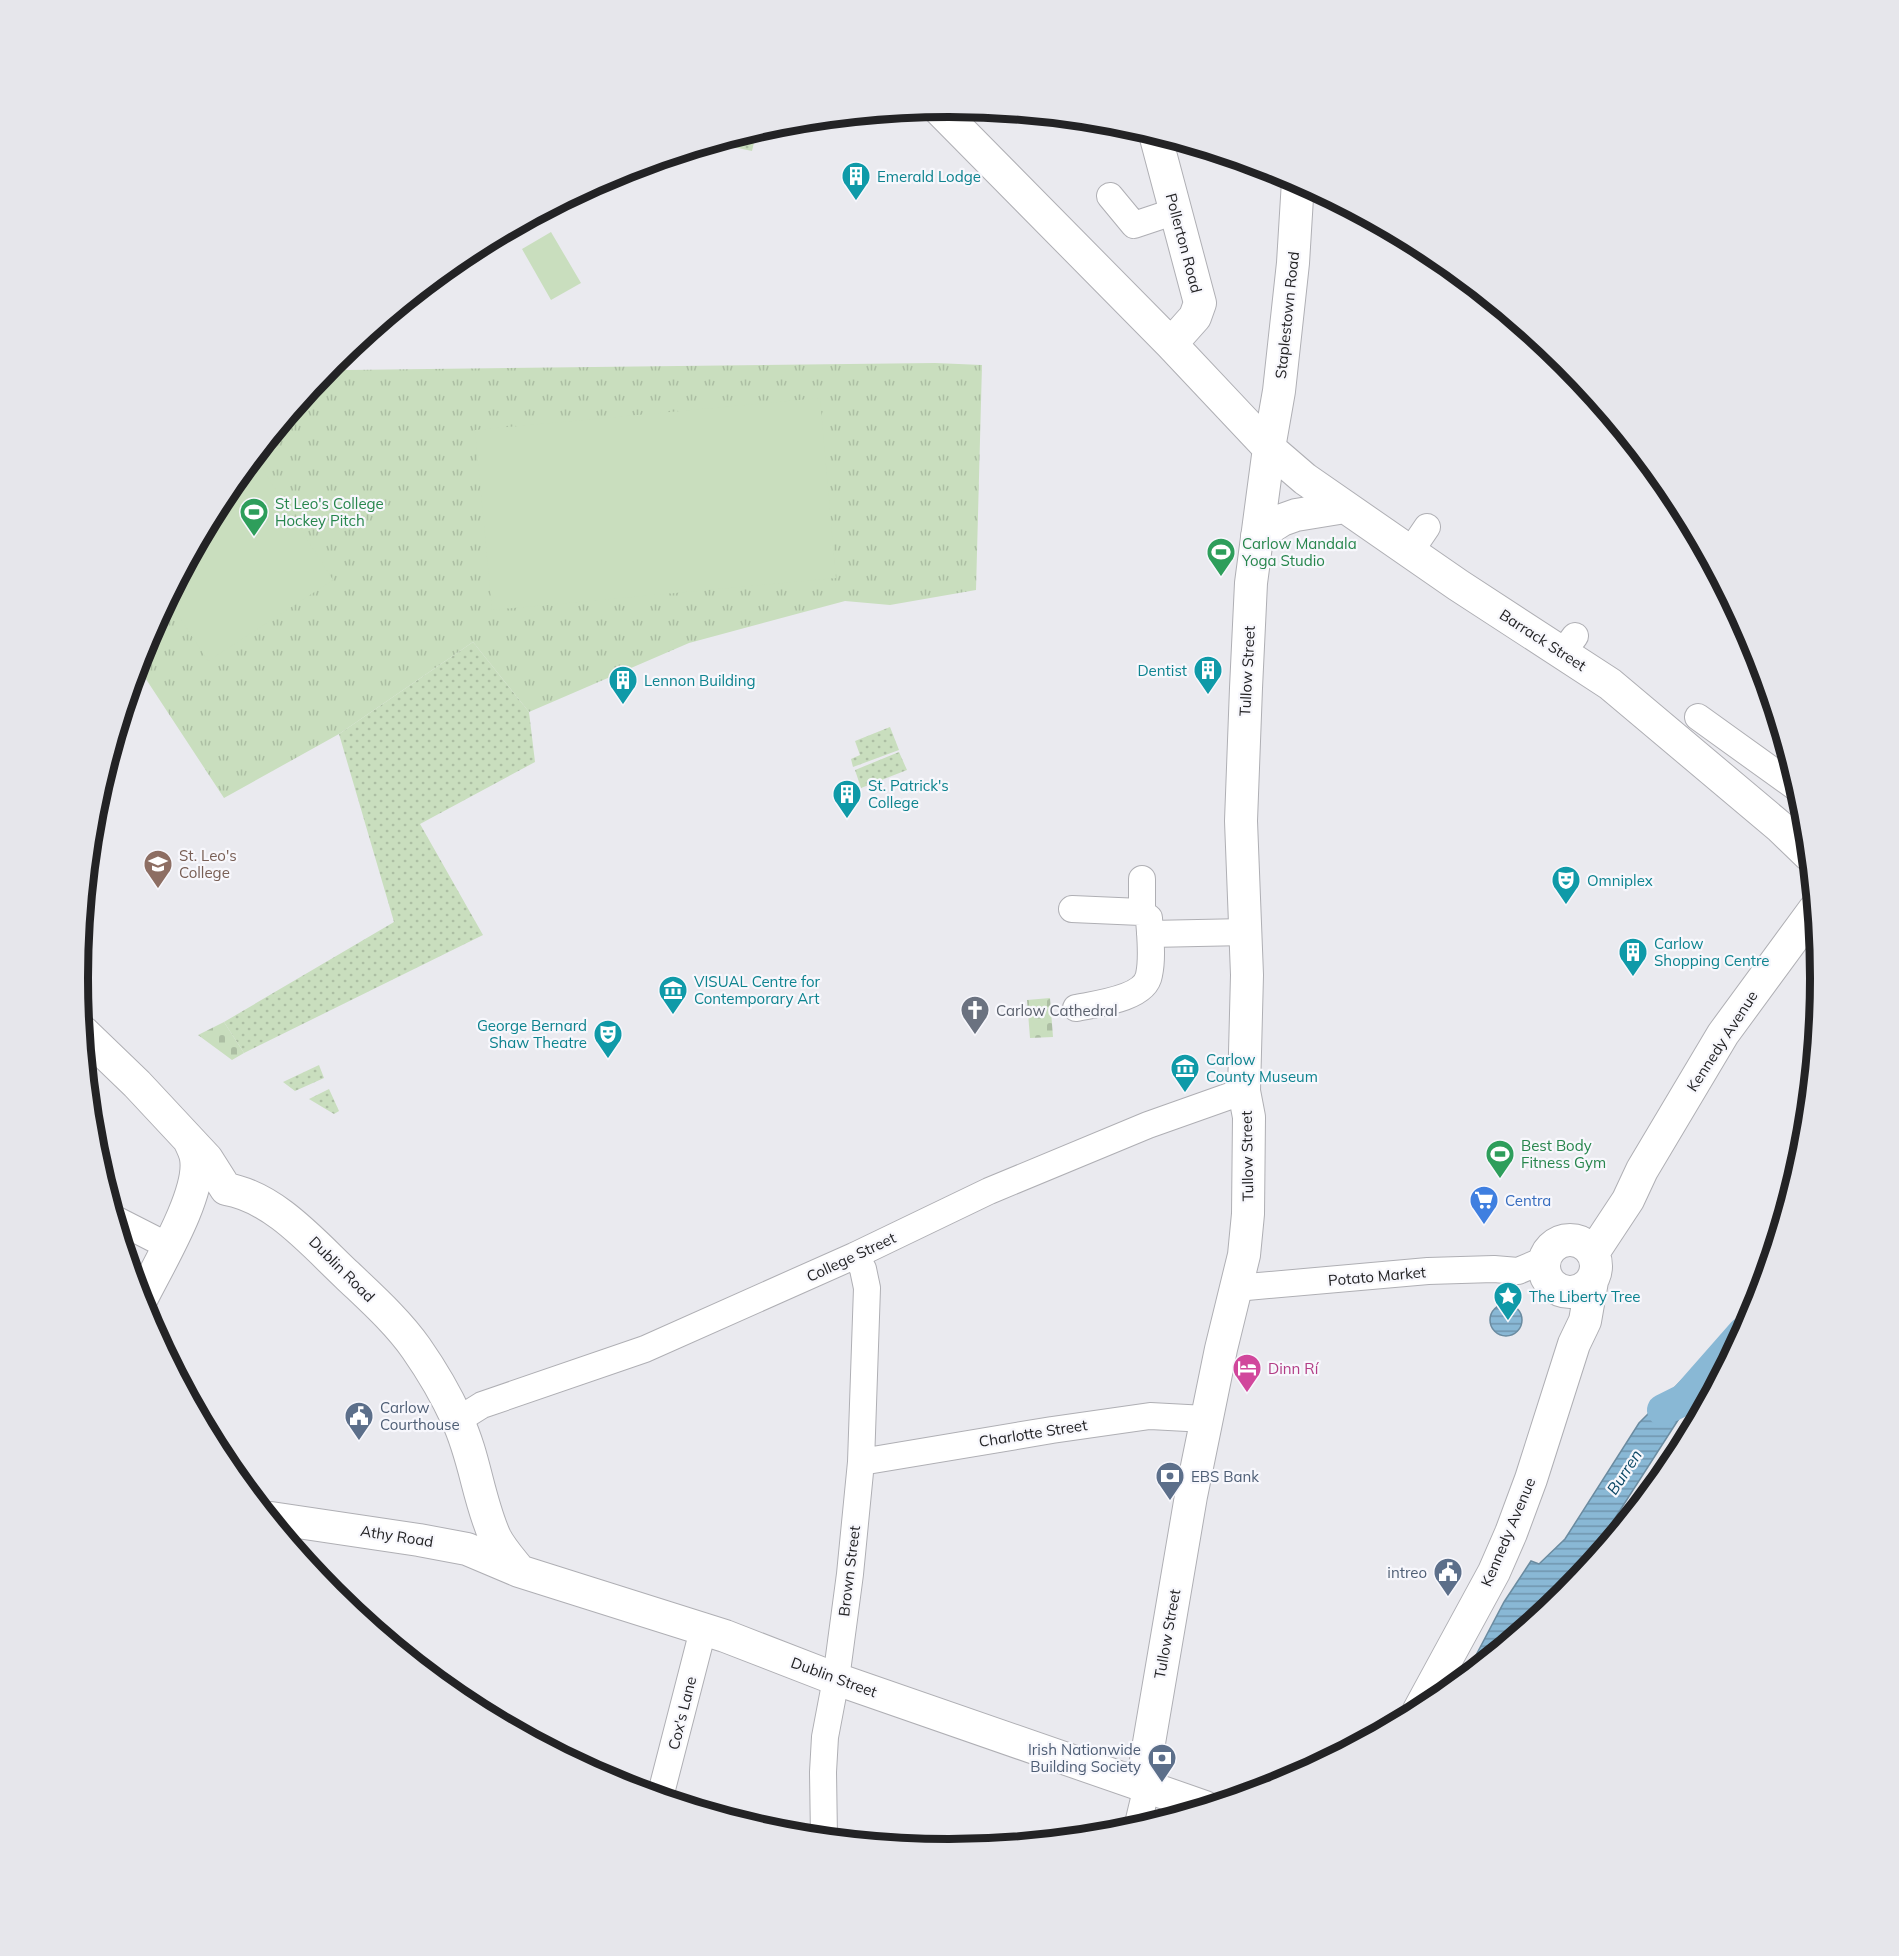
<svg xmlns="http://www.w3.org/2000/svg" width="1899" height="1956" viewBox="0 0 1899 1956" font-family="Mulish,sans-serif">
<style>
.grass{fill:url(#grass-dots)}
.cemetery{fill:url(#cemetery-stones)}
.park{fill:url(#park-tufts)}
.garden{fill:#c9debe}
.water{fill:url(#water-rules);stroke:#6a8ba0;stroke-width:1.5}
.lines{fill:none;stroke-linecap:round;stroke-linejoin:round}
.river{stroke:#89b8d5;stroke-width:32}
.minor-casing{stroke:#afafb4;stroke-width:28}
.major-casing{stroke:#afafb4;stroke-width:34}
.minor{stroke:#fff;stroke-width:26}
.major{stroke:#fff;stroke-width:32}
.labels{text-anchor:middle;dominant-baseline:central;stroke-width:4.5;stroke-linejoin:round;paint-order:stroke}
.culture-label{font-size:15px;fill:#0d838f;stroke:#f7f7fc;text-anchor:start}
.street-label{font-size:15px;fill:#232325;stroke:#f7f7fc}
.leisure-label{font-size:15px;fill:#27864d;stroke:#f7f7fc;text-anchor:start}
.education-label{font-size:15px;fill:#785e54;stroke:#f7f7fc;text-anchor:start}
.worship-label{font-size:15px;fill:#5b616d;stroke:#f7f7fc;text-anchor:start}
.shop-label{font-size:15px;fill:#366cbe;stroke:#f7f7fc;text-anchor:start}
.hotel-label{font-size:15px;fill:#b23c85;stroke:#f7f7fc;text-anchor:start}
.service-label{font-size:15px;fill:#4e5e75;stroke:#f7f7fc;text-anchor:start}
.water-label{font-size:16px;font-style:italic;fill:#0d4966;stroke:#f7f7fc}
.rim{fill:none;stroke:#232325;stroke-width:8}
</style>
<defs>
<pattern id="grass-dots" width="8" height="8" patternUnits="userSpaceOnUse" patternTransform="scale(1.5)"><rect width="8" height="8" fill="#c9debe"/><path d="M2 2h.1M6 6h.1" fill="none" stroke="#acbea3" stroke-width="1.8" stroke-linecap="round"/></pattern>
<pattern id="cemetery-stones" width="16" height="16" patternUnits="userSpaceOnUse" patternTransform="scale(1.5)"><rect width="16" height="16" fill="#c9debe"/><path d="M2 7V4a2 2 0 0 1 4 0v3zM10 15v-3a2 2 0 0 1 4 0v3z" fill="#acbea3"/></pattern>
<pattern id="park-tufts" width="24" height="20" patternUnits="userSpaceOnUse" patternTransform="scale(1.5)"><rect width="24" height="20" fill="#c9debe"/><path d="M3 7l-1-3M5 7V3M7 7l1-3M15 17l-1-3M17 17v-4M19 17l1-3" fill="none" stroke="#acbea3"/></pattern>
<pattern id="water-rules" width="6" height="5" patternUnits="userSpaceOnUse" patternTransform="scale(1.5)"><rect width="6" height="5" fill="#89b8d5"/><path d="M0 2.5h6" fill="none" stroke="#7095ad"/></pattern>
</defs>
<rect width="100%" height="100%" fill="#eaeaef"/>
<!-- grass -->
<path class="grass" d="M757,130L752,151L713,143Z
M473,642L529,712L535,762L420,824L483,935L244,1053L224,1022L394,922L339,734Z
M890,727L899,750L853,767L851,759L860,755L855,741Z
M899,752L907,770L861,788L855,770Z
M319,1065L324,1078L295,1091L283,1082Z
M329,1089L339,1111L334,1114L309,1099Z"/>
<!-- cemetery -->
<path class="cemetery" d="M1050,998L1053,1037L1030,1038L1027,1000Z
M224,1022L244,1053L232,1060L198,1035Z"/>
<!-- park -->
<path class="park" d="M935,363L982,365L976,590L890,605L845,601L689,643L529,712L473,642L339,734L224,798L138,667L144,644L225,494L329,367L348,370Z"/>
<!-- garden -->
<path class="garden" d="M551,232L581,283L551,300L522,249Z
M820,398L836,578L492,610L475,430Z
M255,457L333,580L208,661L168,599L225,494Z"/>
<!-- water -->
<path class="water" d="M1490 1320a16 16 0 1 1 32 0a16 16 0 1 1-32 0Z
M1688,1374L1705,1394L1680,1417L1572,1585L1563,1597L1464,1678L1504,1602L1531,1561L1539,1564L1565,1539L1639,1423Z"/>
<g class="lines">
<!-- river -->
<path class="river" d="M1663,1410L1685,1399L1743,1333"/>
<!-- minor casing -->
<g class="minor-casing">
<path id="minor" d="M1110,196L1134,225L1176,211
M1410,552L1427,527
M1563,652L1575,636
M1698,717L1798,789
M1072,909L1141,912L1149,918C1150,936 1153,957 1149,975C1145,999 1095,1004 1076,1008
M1142,913V879
M1150,934L1246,932
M117,1220L168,1246
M1236,1288L1428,1271L1494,1269L1518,1271L1544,1260
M458,1420L482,1405L645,1349L856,1255L989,1191L1148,1125L1244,1091
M861,1462L1052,1430L1150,1416L1206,1419
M660,1797L703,1630
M1137,1828L1147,1786
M824,1837L823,1772L825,1737L836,1679L850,1574L861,1462L867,1288L863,1269L856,1255"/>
</g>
<!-- major casing -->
<g class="major-casing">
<path id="major" d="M938,108L1171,344L1269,448L1305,479L1458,585L1610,684L1780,827L1809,855
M1155,134L1200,303L1195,317L1171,344
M1257,536L1282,520L1296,515L1345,507
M83,1032L137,1084L207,1159L226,1189C274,1197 313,1243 347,1275C371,1298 397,1321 416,1348C430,1368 447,1397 457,1419C475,1457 478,1499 495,1537C501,1549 511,1560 519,1570
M1544 1266a26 26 0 1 1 52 0a26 26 0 1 1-52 0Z
M1593,1253L1628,1200L1642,1170L1723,1034L1814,910
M141,1300C157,1267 202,1194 196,1158C195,1152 192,1146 189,1140
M271,1518L419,1540L467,1549L519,1571L725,1636L836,1679L1205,1807
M1419,1710L1494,1572L1511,1533L1531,1479L1574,1344L1585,1321L1592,1281
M1142,1784L1191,1496L1221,1349L1244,1255L1248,1214L1249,1117L1244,1091L1247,975L1241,821L1246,688L1251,583L1269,448L1279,391L1293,263L1298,181"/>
</g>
<!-- minor -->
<use href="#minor" class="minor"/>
<!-- major -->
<use href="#major" class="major"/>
</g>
<!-- icons -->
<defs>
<g id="building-pin" transform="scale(1.5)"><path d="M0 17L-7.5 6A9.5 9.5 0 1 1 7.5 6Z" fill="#0f9aa8" stroke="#f7f7fc"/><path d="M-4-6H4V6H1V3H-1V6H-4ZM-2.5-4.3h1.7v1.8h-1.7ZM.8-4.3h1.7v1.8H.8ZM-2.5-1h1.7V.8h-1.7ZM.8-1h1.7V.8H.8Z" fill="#fff"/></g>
<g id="stadium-pin" transform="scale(1.5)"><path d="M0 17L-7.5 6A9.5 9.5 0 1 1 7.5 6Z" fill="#2e9e5b" stroke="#f7f7fc"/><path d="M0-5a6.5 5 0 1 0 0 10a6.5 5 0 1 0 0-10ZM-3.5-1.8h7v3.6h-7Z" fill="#fff"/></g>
<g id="school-pin" transform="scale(1.5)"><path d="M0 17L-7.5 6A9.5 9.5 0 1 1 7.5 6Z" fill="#8d6e63" stroke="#f7f7fc"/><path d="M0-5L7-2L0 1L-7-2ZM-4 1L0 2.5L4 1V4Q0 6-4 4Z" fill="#fff"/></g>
<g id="theatre-pin" transform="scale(1.5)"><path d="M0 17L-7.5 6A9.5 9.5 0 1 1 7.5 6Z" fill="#0f9aa8" stroke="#f7f7fc"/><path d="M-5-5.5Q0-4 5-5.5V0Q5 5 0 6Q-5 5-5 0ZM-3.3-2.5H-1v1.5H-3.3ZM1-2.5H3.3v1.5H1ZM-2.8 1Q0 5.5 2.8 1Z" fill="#fff"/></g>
<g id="museum-pin" transform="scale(1.5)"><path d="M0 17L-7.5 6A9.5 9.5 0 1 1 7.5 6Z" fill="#0f9aa8" stroke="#f7f7fc"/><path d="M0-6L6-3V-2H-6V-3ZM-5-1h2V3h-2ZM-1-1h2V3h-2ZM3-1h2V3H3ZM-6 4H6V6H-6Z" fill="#fff"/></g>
<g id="church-pin" transform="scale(1.5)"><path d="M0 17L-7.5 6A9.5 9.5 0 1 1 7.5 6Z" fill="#6b7280" stroke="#f7f7fc"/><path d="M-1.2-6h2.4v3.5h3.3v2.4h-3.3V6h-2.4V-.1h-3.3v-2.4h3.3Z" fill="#fff"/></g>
<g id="supermarket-pin" transform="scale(1.5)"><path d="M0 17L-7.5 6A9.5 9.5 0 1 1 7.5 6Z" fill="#3f7fe0" stroke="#f7f7fc"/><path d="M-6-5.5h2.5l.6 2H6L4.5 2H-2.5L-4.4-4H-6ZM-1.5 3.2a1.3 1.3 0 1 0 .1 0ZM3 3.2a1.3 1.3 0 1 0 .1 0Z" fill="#fff"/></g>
<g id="sight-pin" transform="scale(1.5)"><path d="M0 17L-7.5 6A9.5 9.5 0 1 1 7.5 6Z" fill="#0f9aa8" stroke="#f7f7fc"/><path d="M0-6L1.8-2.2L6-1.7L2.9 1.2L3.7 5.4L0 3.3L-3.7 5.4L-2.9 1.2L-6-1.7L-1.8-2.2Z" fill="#fff"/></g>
<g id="hotel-pin" transform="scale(1.5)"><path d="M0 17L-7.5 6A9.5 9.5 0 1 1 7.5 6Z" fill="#d1479c" stroke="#f7f7fc"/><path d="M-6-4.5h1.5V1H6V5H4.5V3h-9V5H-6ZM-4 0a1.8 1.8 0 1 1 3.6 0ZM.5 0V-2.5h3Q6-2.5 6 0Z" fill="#fff"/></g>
<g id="civic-pin" transform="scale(1.5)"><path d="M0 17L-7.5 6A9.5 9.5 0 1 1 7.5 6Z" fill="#5c6f8a" stroke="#f7f7fc"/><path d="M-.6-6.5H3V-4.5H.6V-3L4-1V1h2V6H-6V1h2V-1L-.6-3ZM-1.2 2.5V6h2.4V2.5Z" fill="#fff"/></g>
<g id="bank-pin" transform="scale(1.5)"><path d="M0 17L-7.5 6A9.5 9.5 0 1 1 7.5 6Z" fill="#5c6f8a" stroke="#f7f7fc"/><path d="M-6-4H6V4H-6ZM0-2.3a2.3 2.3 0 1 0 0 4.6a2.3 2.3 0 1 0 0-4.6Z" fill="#fff"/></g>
</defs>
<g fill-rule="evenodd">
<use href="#building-pin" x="856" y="176"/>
<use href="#stadium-pin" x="254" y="512"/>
<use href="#stadium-pin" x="1221" y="552"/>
<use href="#building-pin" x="1208" y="670"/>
<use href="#building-pin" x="623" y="680"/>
<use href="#building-pin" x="847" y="794"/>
<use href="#school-pin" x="158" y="864"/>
<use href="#theatre-pin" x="1566" y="880"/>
<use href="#building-pin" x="1633" y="952"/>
<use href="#museum-pin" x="673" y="990"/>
<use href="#church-pin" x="975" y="1010"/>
<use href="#theatre-pin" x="608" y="1034"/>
<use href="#museum-pin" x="1185" y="1068"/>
<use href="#stadium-pin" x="1500" y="1154"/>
<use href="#supermarket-pin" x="1484" y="1200"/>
<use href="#sight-pin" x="1508" y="1296"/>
<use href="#hotel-pin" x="1247" y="1368"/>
<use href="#civic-pin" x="359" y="1416"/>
<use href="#bank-pin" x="1170" y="1476"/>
<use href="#civic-pin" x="1448" y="1572"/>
<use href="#bank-pin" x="1162" y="1758"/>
</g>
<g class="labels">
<!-- culture labels -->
<g class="culture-label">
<text x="877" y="176">Emerald Lodge</text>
<text x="1187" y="670" text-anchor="end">Dentist</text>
<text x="644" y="680">Lennon Building</text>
<text x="868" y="785">St. Patrick's<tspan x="868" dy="17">College</tspan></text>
<text x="1587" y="880">Omniplex</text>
<text x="1654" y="943">Carlow<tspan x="1654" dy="17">Shopping Centre</tspan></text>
<text x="694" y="981">VISUAL Centre for<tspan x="694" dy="17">Contemporary Art</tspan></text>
<text x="587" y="1025" text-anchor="end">George Bernard<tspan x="587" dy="17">Shaw Theatre</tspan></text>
<text x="1206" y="1059">Carlow<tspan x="1206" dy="17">County Museum</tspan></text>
<text x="1529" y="1296">The Liberty Tree</text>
</g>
<!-- street labels -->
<g class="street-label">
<text transform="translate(1184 243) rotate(75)">Pollerton Road</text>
<text transform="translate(1287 315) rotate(-84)">Staplestown Road</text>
<text transform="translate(1543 640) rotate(33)">Barrack Street</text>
<text transform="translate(1247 671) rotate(-87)">Tullow Street</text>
<text transform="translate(1722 1041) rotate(-57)">Kennedy Avenue</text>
<text transform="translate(1247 1156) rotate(-91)">Tullow Street</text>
<text transform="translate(851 1257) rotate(-25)">College Street</text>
<text transform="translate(342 1269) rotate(45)">Dublin Road</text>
<text transform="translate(1377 1276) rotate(-5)">Potato Market</text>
<text transform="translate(1033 1433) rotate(-9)">Charlotte Street</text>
<text transform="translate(1508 1532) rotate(-67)">Kennedy Avenue</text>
<text transform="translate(397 1536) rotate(9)">Athy Road</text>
<text transform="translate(849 1571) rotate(-83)">Brown Street</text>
<text transform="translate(1167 1634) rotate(-80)">Tullow Street</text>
<text transform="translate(834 1677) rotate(20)">Dublin Street</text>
<text transform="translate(682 1713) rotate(-76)">Cox's Lane</text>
</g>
<!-- leisure labels -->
<g class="leisure-label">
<text x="275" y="503">St Leo's College<tspan x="275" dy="17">Hockey Pitch</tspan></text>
<text x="1242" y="543">Carlow Mandala<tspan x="1242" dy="17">Yoga Studio</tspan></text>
<text x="1521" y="1145">Best Body<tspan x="1521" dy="17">Fitness Gym</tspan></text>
</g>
<!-- education labels -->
<g class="education-label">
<text x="179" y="855">St. Leo's<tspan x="179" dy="17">College</tspan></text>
</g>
<!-- worship labels -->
<g class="worship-label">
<text x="996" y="1010">Carlow Cathedral</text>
</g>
<!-- shop labels -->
<g class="shop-label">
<text x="1505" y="1200">Centra</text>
</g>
<!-- hotel labels -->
<g class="hotel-label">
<text x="1268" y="1368">Dinn Rí</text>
</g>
<!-- service labels -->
<g class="service-label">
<text x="380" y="1407">Carlow<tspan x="380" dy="17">Courthouse</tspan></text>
<text x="1191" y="1476">EBS Bank</text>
<text x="1427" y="1572" text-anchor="end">intreo</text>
<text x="1141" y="1749" text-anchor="end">Irish Nationwide<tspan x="1141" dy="17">Building Society</tspan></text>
</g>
<!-- water labels -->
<g class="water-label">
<text transform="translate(1624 1472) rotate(-57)">Burren</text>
</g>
</g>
<!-- crop -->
<path d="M0 0H1899V1956H0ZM88 978a861 861 0 1 1 1722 0a861 861 0 1 1-1722 0Z" fill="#e6e6eb" fill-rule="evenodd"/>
<path class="rim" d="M88 978a861 861 0 1 1 1722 0a861 861 0 1 1-1722 0Z"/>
</svg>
